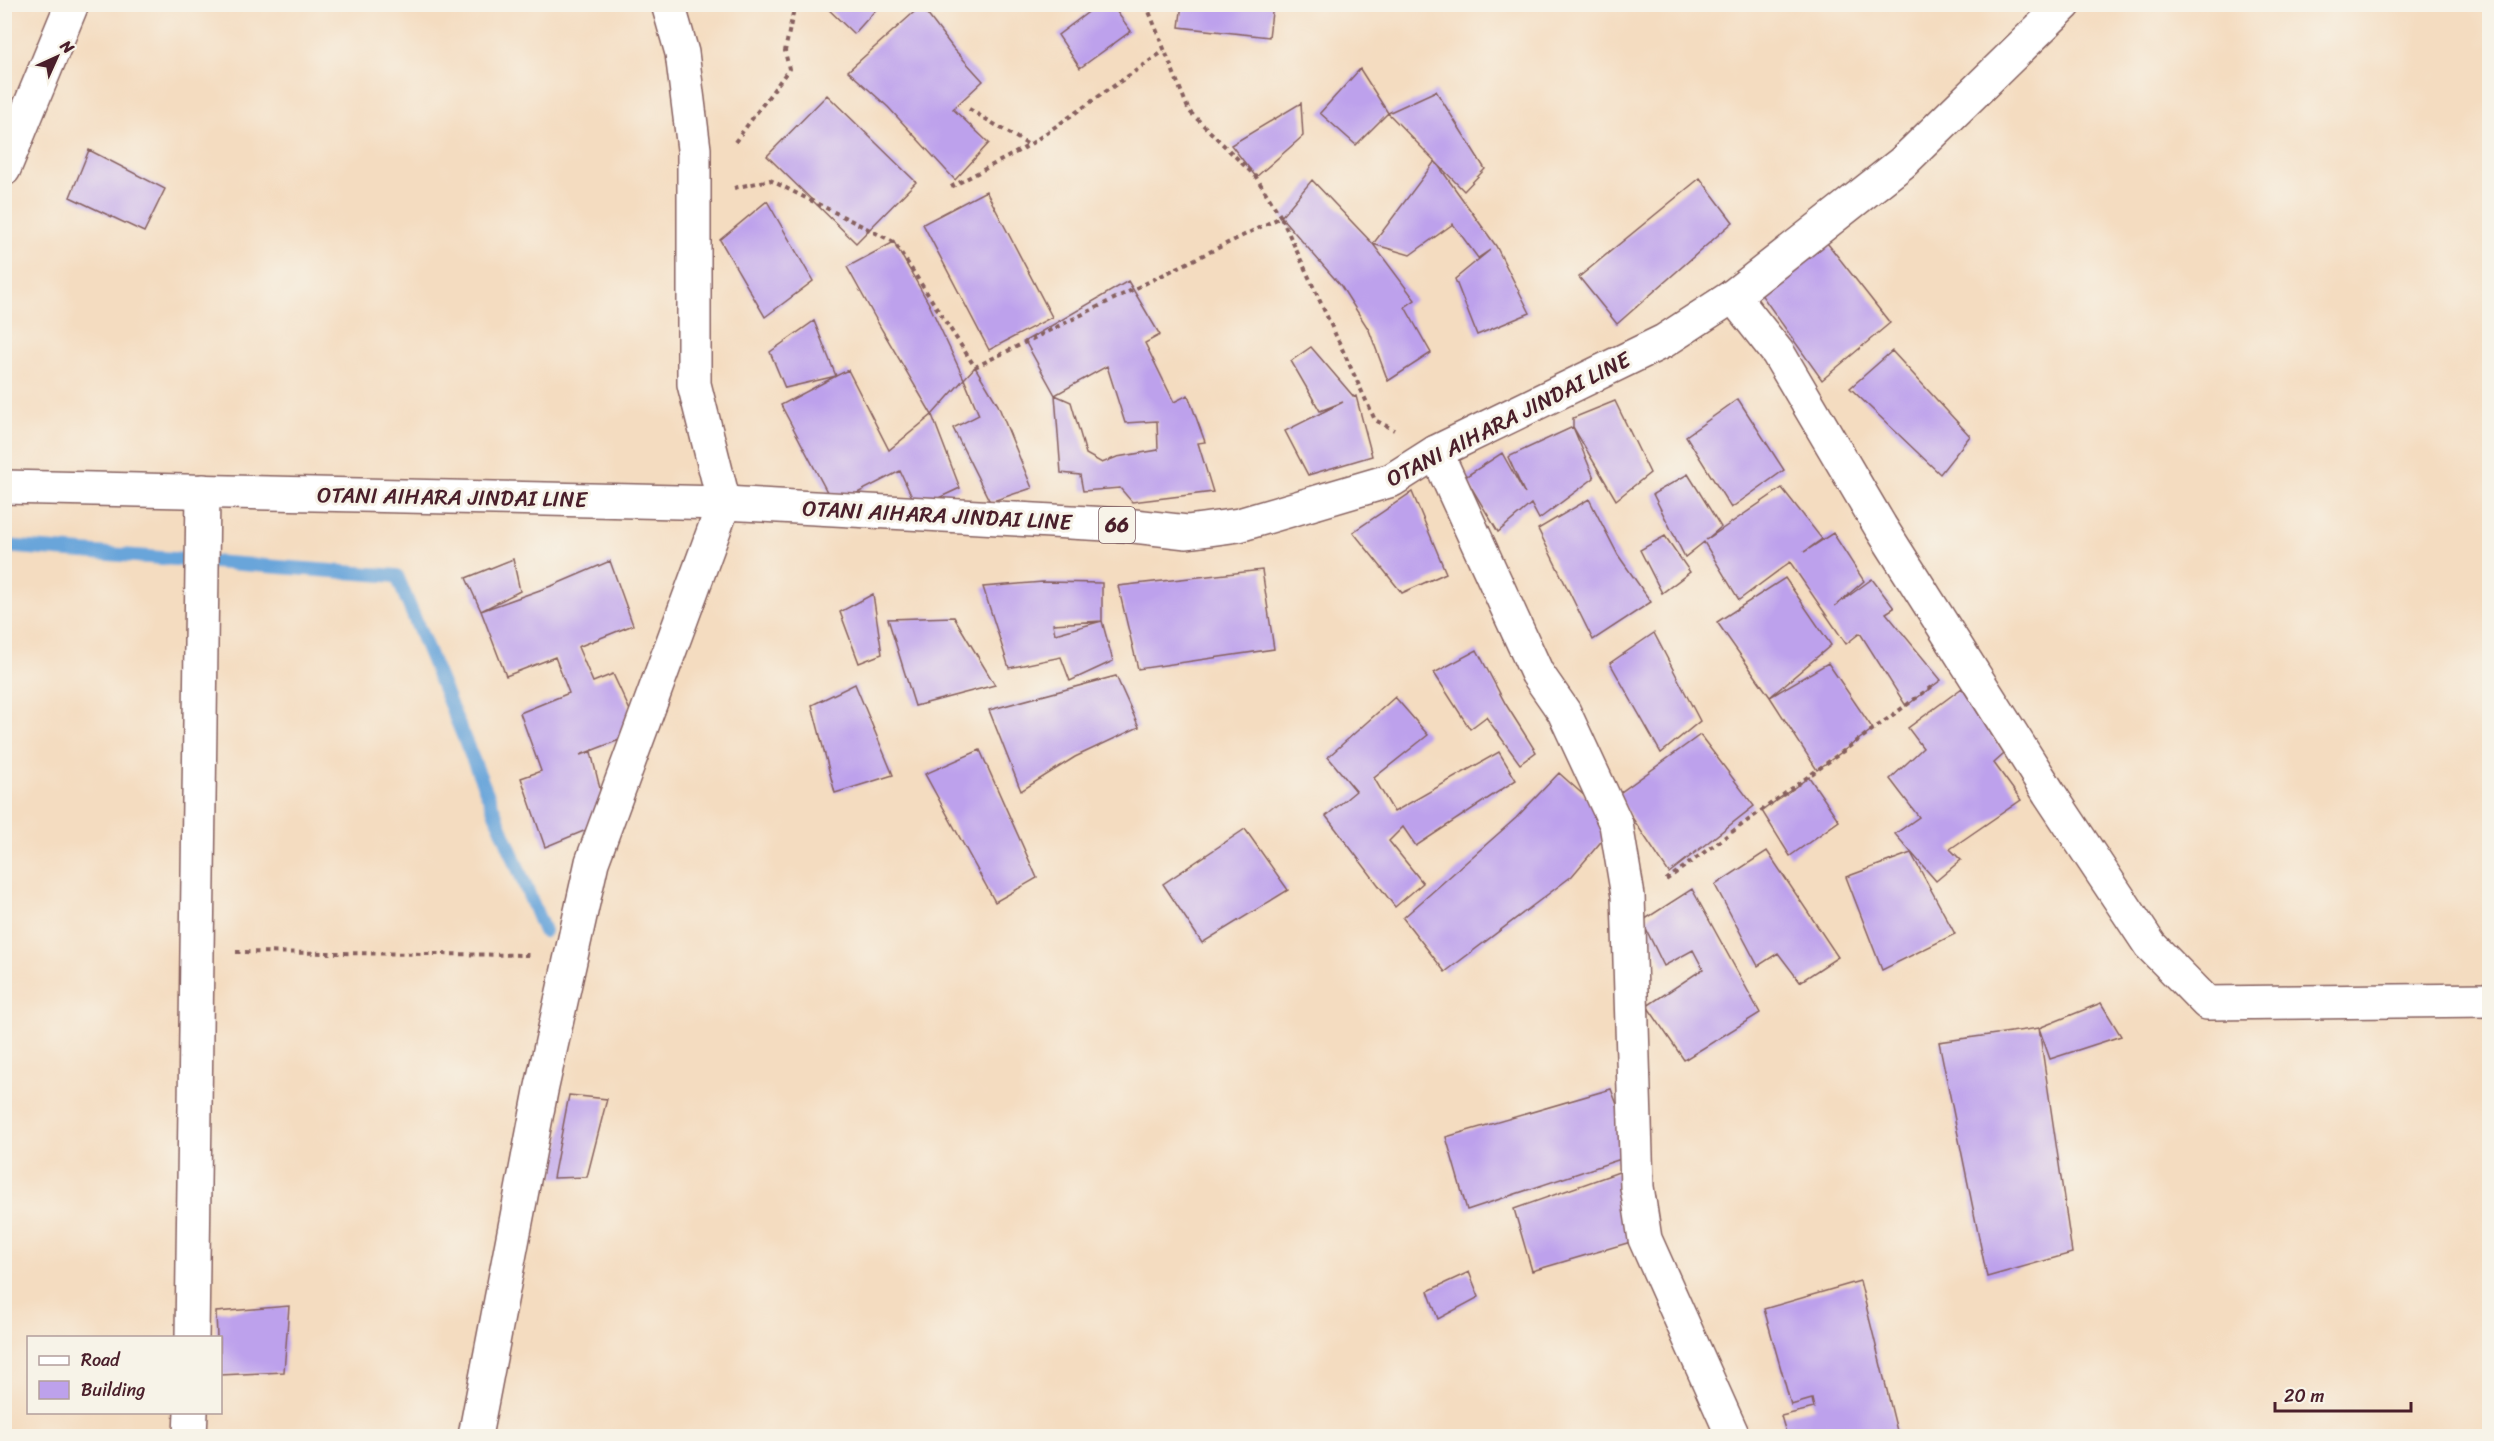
<svg xmlns="http://www.w3.org/2000/svg" width="2494" height="1441" viewBox="0 0 2494 1441" font-family="Sriracha,sans-serif">
<style>
.lines{fill:none;stroke-linecap:round;stroke-linejoin:round}
.stream{stroke:#69a5da;stroke-width:14}
.building{fill:#bda1ec}
.street-casing{stroke:#86615f;stroke-width:36}
.secondary-casing{stroke:#86615f;stroke-width:36}
.primary-casing{stroke:#86615f;stroke-width:36}
.path{stroke:#86615f;stroke-width:4;stroke-dasharray:4.5 4.5;stroke-linecap:butt}
.street{stroke:#fff;stroke-width:33}
.secondary{stroke:#fff;stroke-width:33}
.primary{stroke:#fff;stroke-width:33}
.labels{text-anchor:middle;dominant-baseline:central;stroke-width:6;stroke-linejoin:round;paint-order:stroke}
.shield{fill:#f7f3e8;stroke:#7e5f64;stroke-width:1.5}
.shield-label{font-size:21px;font-weight:bold;fill:#4a1f2b}
.street-label{font-size:22px;fill:#4a1f2b;stroke:#f7f3e8}
</style>
<rect width="100%" height="100%" fill="#f7f3e8"/>
<filter id="ink" filterUnits="userSpaceOnUse"><feTurbulence type="fractalNoise" baseFrequency=".0167" numOctaves="2"/><feDisplacementMap in="SourceGraphic" scale="12" xChannelSelector="R" yChannelSelector="G"/><feConvolveMatrix kernelMatrix="1 2 1 2 8 2 1 2 1" color-interpolation-filters="sRGB"/></filter>
<filter id="wash" filterUnits="userSpaceOnUse"><feTurbulence type="fractalNoise" baseFrequency=".008" numOctaves="4" result="noise"/><feDisplacementMap in="SourceGraphic" scale="24" xChannelSelector="R" yChannelSelector="G"/><feGaussianBlur stdDeviation="1.35" result="paint"/><feColorMatrix in="noise" values="0 0 0 0 0 0 0 0 0 0 0 0 0 0 0 0 0 1.4 0 .05"/><feComposite in="paint" operator="in"/></filter>
<g filter="url(#wash)">
<rect width="100%" height="100%" fill="#f4dcc0"/>
<g class="lines">
<!-- stream -->
<path class="stream" d="M4,546L397,576L544,931"/>
</g>
<g id="blocks">
<!-- building -->
<path class="building" d="M823,4H881L854,34Z
M1099,4H1111L1131,31L1080,68L1058,35Z
M1182,4H1273L1269,37L1179,27Z
M921,6L953,48L983,81L953,109L989,143L955,180L888,107L848,71Z
M1360,69L1388,113L1436,91L1485,169L1464,191L1388,113L1356,145L1320,113Z
M827,95L916,182L856,243L767,156Z
M1301,103L1303,136L1256,177L1231,145Z
M89,150L165,189L144,232L70,197Z
M1435,161L1496,246L1530,313L1477,335L1455,279L1490,250L1478,258L1453,224L1410,255L1373,244Z
M1700,178L1733,222L1617,324L1579,277Z
M1312,180L1373,244L1415,300L1405,307L1431,353L1388,381L1369,330L1341,286L1281,217Z
M986,191L1052,317L989,350L923,224Z
M767,201L813,281L765,317L720,240Z
M1824,239L1890,323L1822,380L1758,290Z
M894,242L929,304L964,379L975,367L998,405L1032,488L990,502L953,428L979,415L964,379L932,415L882,330L847,267Z
M1128,281L1160,335L1145,343L1174,402L1188,395L1205,442L1198,443L1213,492L1132,502L1120,488L1083,491L1080,475L1061,473L1055,395L1071,402L1086,454L1102,463L1117,457L1158,450L1157,421L1125,423L1107,366L1055,395L1025,341Z
M814,321L836,376L848,370L889,450L932,415L960,488L917,508L900,471L834,505L781,405L836,376L785,388L770,352Z
M1311,347L1354,397L1356,396L1372,456L1308,475L1285,431L1343,402L1320,411L1291,361Z
M1892,351L1970,436L1940,474L1850,388Z
M1738,399L1784,470L1731,508L1686,436Z
M1615,401L1650,473L1616,500L1573,427L1594,478L1539,519L1531,504L1498,532L1465,477L1502,453L1525,494L1508,457L1573,427V418Z
M1688,474L1721,527L1706,540L1782,488L1822,539L1804,552L1833,533L1864,581L1835,606L1872,579L1894,608L1886,613L1941,680L1906,706L1860,633L1846,644L1790,562L1739,600L1704,542L1685,557L1653,494Z
M1412,492L1446,573L1402,593L1353,532Z
M1589,499L1618,555L1651,602L1593,640L1538,529Z
M1665,536L1690,572L1662,593L1640,550Z
M513,559L520,591L481,611L466,578Z
M610,561L633,625L578,647L593,682L613,674L640,732L580,755L591,752L608,821L545,847L521,778L541,771L520,713L569,693L555,657L506,676L481,611L554,585Z
M1262,570L1274,649L1138,669L1118,586Z
M1785,578L1831,645L1770,697L1828,663L1873,729L1817,770L1770,697L1717,622Z
M1043,582L1102,583V621L1053,624L1055,634L1102,621L1113,661L1070,681L1061,657L1009,668L983,587Z
M873,594L882,654L859,663L840,612Z
M954,617L995,685L915,706L888,619Z
M1654,633L1700,721L1661,753L1610,663Z
M1477,650L1505,703L1536,752L1520,764L1486,717L1470,729L1434,673Z
M1116,676L1139,727L1075,757L1021,791L989,710Z
M855,684L893,775L835,793L812,705Z
M1962,688L2004,754L1994,763L2021,800L1950,849L1961,860L1936,881L1895,834L1919,817L1890,779L1923,748L1908,728Z
M1395,697L1428,735L1374,778L1394,812L1499,752L1516,780L1416,846L1403,827L1389,841L1423,883L1395,907L1326,816L1356,791L1328,757Z
M1700,735L1754,806L1669,873L1617,795Z
M980,750L1037,878L995,902L925,774Z
M1559,773L1616,824L1572,876L1445,972L1403,918L1516,818Z
M1809,777L1839,821L1790,856L1762,811Z
M1245,829L1288,890L1202,943L1163,884Z
M1767,851L1838,957L1800,982L1778,953L1758,966L1715,885Z
M1911,853L1955,934L1882,970L1846,877Z
M1692,889L1760,1013L1684,1060L1647,1006L1703,969L1693,950L1664,966L1642,921Z
M2101,1003L2121,1036L2050,1059L2039,1028Z
M2039,1028L2072,1253L1987,1277L1939,1042Z
M1611,1089L1636,1154L1467,1210L1446,1137Z
M569,1095L607,1099L587,1177L553,1178Z
M1636,1166L1658,1234L1532,1271L1514,1209Z
M1469,1272L1479,1297L1438,1319L1428,1291Z
M1860,1281L1898,1435L1787,1436L1781,1416L1814,1408L1812,1399L1791,1405L1764,1309Z
M289,1306L284,1372L220,1375V1338H217L216,1312Z"/>
</g>
</g>
<g filter="url(#ink)">
<use href="#blocks" fill-opacity="0" stroke="#86615f" stroke-width="1.5"/>
<g class="lines">
<!-- street casing -->
<g class="street-casing">
<path id="street" d="M1733,296L1778,353L1880,526L2049,793L2150,945L2207,1003L2490,1000
M1436,452L1537,673L1564,712L1616,824L1628,896L1637,1187L1645,1239L1733,1436
M192,1338L203,491
M190,1436L191,1412
M475,1436L541,1091L592,862L724,503L694,384V149L682,53L668,4"/>
</g>
<!-- secondary casing -->
<g class="secondary-casing">
<path id="secondary" d="M4,169L72,4"/>
</g>
<!-- primary casing -->
<g class="primary-casing">
<path id="primary" d="M4,487L724,503L1125,525L1187,532L1239,525L1392,480L1436,452L1664,341L1733,296L1902,163L2065,4"/>
</g>
<!-- path -->
<path class="path" d="M1146,4L1189,111L1256,177L1281,217
M969,109L1029,145L1164,51
M735,142L789,69L785,51L795,4
M951,187L1028,146
M734,188L770,180L894,242L975,367L1281,217L1375,420L1394,430
M1666,880L1934,685
M236,952L529,955"/>
<!-- street -->
<use href="#street" class="street"/>
<!-- secondary -->
<use href="#secondary" class="secondary"/>
<!-- primary -->
<use href="#primary" class="primary"/>
</g>
</g>
<g class="labels">
<!-- shield labels -->
<rect class="shield" x="1099" y="507" width="36" height="36" rx="4.5"/>
<g class="shield-label">
<text x="1117" y="525">66</text>
</g>
<!-- street labels -->
<g class="street-label">
<text transform="translate(1508 419) rotate(-27)">OTANI AIHARA JINDAI LINE</text>
<text transform="translate(452 497) rotate(1)">OTANI AIHARA JINDAI LINE</text>
<text transform="translate(937 515) rotate(3)">OTANI AIHARA JINDAI LINE</text>
</g>
</g>
<!-- margin -->
<rect width="2494" height="1441" fill="none" stroke="#f7f3e8" stroke-width="24"/>
<!-- legend -->
<rect x="27" y="1336" width="195" height="78" fill="#f7f3e8" stroke="#b29e9c" stroke-width="1.5"/>
<rect x="39" y="1356" width="30" height="9" fill="#ffffff" stroke="#b29e9c" stroke-width="1.5"/>
<text x="81" y="1366" font-size="18" fill="#4a1f2b">Road</text>
<rect x="39" y="1381" width="30" height="18" fill="#bda1ec" stroke="#b29e9c" stroke-width="1.5"/>
<text x="81" y="1396" font-size="18" fill="#4a1f2b">Building</text>
<!-- north arrow -->
<g transform="translate(57 57) rotate(45)" stroke="#f7f3e8" stroke-width="4.5" paint-order="stroke">
<path d="M0-4.5L10 22L0 15L-10 22Z" fill="#4a1f2b"/>
<text y="-9" font-size="16" font-weight="bold" text-anchor="middle" fill="#4a1f2b">N</text>
</g>
<!-- scale -->
<path d="M2275 1402v9h136v-9" fill="none" stroke="#4a1f2b" stroke-width="3"/>
<text x="2284" y="1402" font-size="18" fill="#4a1f2b" stroke="#f7f3e8" stroke-width="4.5" paint-order="stroke">20 m</text>
</svg>
